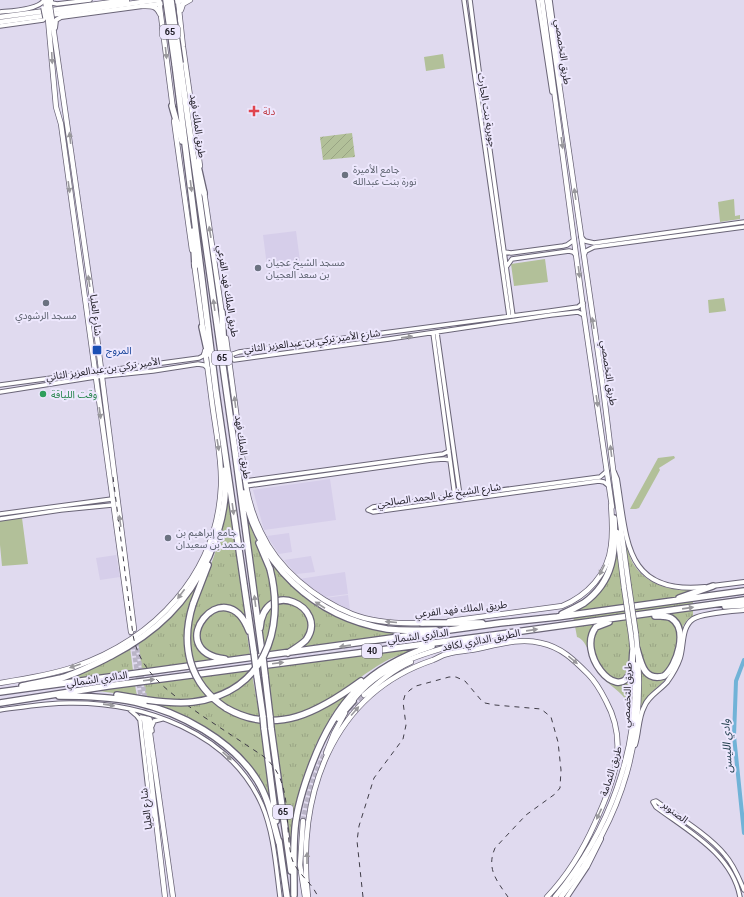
<svg xmlns="http://www.w3.org/2000/svg" width="744" height="897" viewBox="0 0 744 897" font-family="Roboto,'Noto Sans Arabic',sans-serif">
<style>
.built{fill:#d6ceea}
.grass{fill:url(#grass-tufts)}
.park{fill:#b2c099}
.garden{fill:url(#garden-furrows)}
.lines{fill:none;stroke-linecap:round;stroke-linejoin:round}
.river{stroke:#71b3d7;stroke-width:4}
.primary-tunnel{stroke:#b9b4c6;stroke-width:4.5;stroke-dasharray:4.5 2;stroke-linecap:butt}
.tertiary-casing{stroke:#6a6577;stroke-width:5.5}
.secondary-casing{stroke:#6a6577;stroke-width:6}
.primary-casing{stroke:#6a6577;stroke-width:6}
.motorway-casing{stroke:#6a6577;stroke-width:8}
.tertiary{stroke:#fff;stroke-width:3.5}
.secondary{stroke:#fff;stroke-width:4}
.primary{stroke:#fff;stroke-width:4.5}
.motorway{stroke:#fff;stroke-width:5.5}
.rail{stroke:#403d48;stroke-width:1;stroke-dasharray:5 5;stroke-linecap:butt}
.tertiary-bridge-casing{stroke:#6a6577;stroke-width:5.5;stroke-linecap:butt}
.primary-bridge-casing{stroke:#6a6577;stroke-width:6;stroke-linecap:butt}
.motorway-bridge-casing{stroke:#6a6577;stroke-width:8;stroke-linecap:butt}
.tertiary-bridge{stroke:#fff;stroke-width:3.5}
.primary-bridge{stroke:#fff;stroke-width:4.5}
.motorway-bridge{stroke:#fff;stroke-width:5.5}
.oneway{fill:#99989c}
.health-dot{fill:#e0444e;stroke:#ede7fd;stroke-width:1.5}
.worship-dot{fill:#6b7280;stroke:#ede7fd;stroke-width:1.5}
.transit-dot{fill:#1a4fb4;stroke:#ede7fd;stroke-width:1.5}
.leisure-dot{fill:#2e9e5b;stroke:#ede7fd;stroke-width:1.5}
.labels{text-anchor:middle;dominant-baseline:central;stroke-width:4;stroke-linejoin:round;paint-order:stroke}
.shield{fill:#ede7fd;stroke:#5b5864;stroke-width:1}
.shield-label{font-size:9px;font-weight:bold;fill:#1d1b23}
.street-label{font-size:10px;fill:#1d1b23;stroke:#ede7fd}
.health-label{font-size:10px;fill:#be3a42;stroke:#ede7fd;text-anchor:start}
.worship-label{font-size:10px;fill:#5b616d;stroke:#ede7fd;text-anchor:start}
.transit-label{font-size:10px;fill:#164399;stroke:#ede7fd;text-anchor:start}
.leisure-label{font-size:10px;fill:#27864d;stroke:#ede7fd;text-anchor:start}
.water-label{font-size:11px;font-style:italic;fill:#183746;stroke:#ede7fd}
</style>
<defs>
<pattern id="grass-tufts" width="24" height="20" patternUnits="userSpaceOnUse"><rect width="24" height="20" fill="#b2c099"/><path d="M3 7l-1-3M5 7V3M7 7l1-3M15 17l-1-3M17 17v-4M19 17l1-3" fill="none" stroke="#99a484"/></pattern>
<pattern id="garden-furrows" width="10" height="10" patternUnits="userSpaceOnUse"><rect width="10" height="10" fill="#b2c099"/><path d="M-1 1l2-2M0 10L10 0M9 11l2-2" fill="none" stroke="#99a484"/></pattern>
</defs>
<rect width="100%" height="100%" fill="#e0daef"/>
<!-- built -->
<path class="built" d="M296,231L300,261L267,266L263,235Z
M330,479L336,520L264,530L253,490Z
M289,533L292,552L279,554L267,536Z
M116,555L120,577L100,580L96,558Z
M311,556L315,572L296,574L284,560Z
M345,572L348,594L325,597L299,579Z
M348,595L350,610L325,598Z"/>
<!-- grass -->
<path class="grass" d="M228,486L247,620C211,580 171,641 213,660V661L142,670L138,642L185,601L197,585L191,602L195,604C212,565 226,529 228,486Z
M244,508L268,573L274,572L268,558C288,588 320,614 355,624C374,630 393,631 413,633L294,650C301,646 307,643 311,636C317,625 310,608 299,601C292,598 285,599 278,600C275,601 271,601 269,603C264,607 262,613 259,618Z
M626,542C628,550 630,559 634,565C647,585 671,591 693,590V616L687,620L683,626L680,650L672,672L667,678L648,696L640,711L631,712C629,706 627,700 622,695C614,687 604,681 597,671C591,662 588,640 577,637L572,610L593,598L616,551Z
M279,603C284,603 291,602 295,604C310,612 315,635 298,645C289,651 275,650 265,652C263,630 257,615 279,603Z
M224,610C247,617 247,634 250,654C240,655 228,659 218,657C216,656 213,654 210,652C188,638 202,614 224,610Z
M130,647L133,671L52,683Z
M424,647C411,652 396,655 384,662C366,672 350,686 333,697C314,709 294,716 272,719L267,667Z
M251,669L260,718C235,714 212,699 200,676Z
M195,677L205,692L248,720L261,723L272,808L251,768L210,731L148,703L165,705L166,701L146,697L144,684Z
M135,685L137,696L98,691V690Z
M352,691L333,713L317,742L304,775L295,812L293,846L290,847L274,723C304,720 328,707 352,691Z"/>
<!-- park -->
<path class="park" d="M443,54L445,68L426,71L424,57Z
M734,199L735,216L740,215V219L720,222L718,202Z
M545,259L548,282L514,286L511,264Z
M724,298L726,311L709,313L708,300Z
M674,456L675,458L659,468L660,470L639,508L636,509H630L658,458Z
M22,518L28,564L2,566L0,545V521Z"/>
<!-- garden -->
<path class="garden" d="M352,133L355,157L323,160L320,137Z"/>
<g class="lines">
<!-- river -->
<path class="river" d="M744,660L736,681L734,736L744,833"/>
<!-- primary-tunnel -->
<path class="primary-tunnel" d="M134,629L148,717
M131,632L144,718
M343,721L350,710L364,695
M303,821C307,795 315,772 327,748"/>
<!-- tertiary casing -->
<g class="tertiary-casing">
<path id="tertiary" d="M51,0L52,3L57,4L90,0
M464,0L509,316
M470,0L481,86L513,316
M538,0L552,92
M550,0L561,82
M0,12C10,11 39,10 44,0
M0,26L43,20L45,18
M581,237L585,241L594,243L744,222
M504,252L511,253L563,246L567,245L574,240
M584,255L586,251L594,247L744,227
M507,266L512,259L569,251L573,252L576,255
M583,303L578,307L550,311L239,352L233,354L231,356L234,360L389,339L551,315L578,312L584,315
M433,333L455,497
M437,333L460,496
M0,385L199,358L203,356L205,351
M0,392L95,377L153,371L198,364L204,365L208,368
M607,471L600,477L373,507L368,510L373,512L599,481L604,482L609,486
M245,481L443,454L449,451
M246,486L431,460L444,459L450,460
M0,514L112,499
M0,519L61,510L112,505
M0,710C23,707 46,703 69,703C144,702 230,732 262,805C274,833 276,867 280,897
M130,710L137,716L140,720L148,789L154,816
M140,720L141,717L150,719L152,731
M152,726L154,721L162,719
M740,897C732,854 688,831 656,807L653,802L656,801C676,815 710,836 725,855C734,865 739,878 744,890"/>
</g>
<!-- secondary casing -->
<g class="secondary-casing">
<path id="secondary" d="M55,28L56,20L61,17L187,0
M614,472L617,479C627,540 624,595 705,587
M712,586L744,582
M635,745C639,733 638,718 644,707C648,696 659,691 667,682C672,675 677,667 680,658C684,646 681,627 693,619C702,613 732,611 744,610
M567,897L587,867L601,839"/>
</g>
<!-- primary casing -->
<g class="primary-casing">
<path id="primary" d="M45,0L46,7
M49,0L50,6
M159,0L173,109
M178,0L183,47L200,166
M542,0L584,315L612,507
M547,0L603,387L615,485L629,587
M142,6C151,6 156,5 160,14
M181,10L183,4L190,0
M0,17L127,0
M48,19L56,107L61,124L131,632
M52,19L92,298L134,629
M0,22L156,0
M174,121L192,250
M204,191L222,314
M194,263L203,329
M226,338L246,486C249,502 254,518 261,532C278,569 315,599 352,614C375,623 400,624 424,623
M617,532L624,588
M449,621L562,606C587,596 608,574 611,546C613,532 612,518 611,505
M631,635L633,653
M0,683C25,679 50,675 74,667C155,639 217,574 221,486C222,464 218,444 215,423C211,399 209,375 205,351
M364,695C379,682 393,670 411,662
M351,703C381,662 431,651 477,639
M144,718L165,897
M148,719L173,897
M326,753L334,733L345,713
M303,821L300,865L305,897
M308,897C296,797 331,694 433,660C438,658 442,655 447,654C454,652 463,651 471,650C494,646 518,637 541,643C561,647 574,660 588,674C596,682 601,691 606,701C629,743 614,782 595,823C583,850 568,875 547,897
M555,897C608,833 641,748 634,664
M561,897C624,818 648,734 636,634"/>
</g>
<!-- motorway casing -->
<g class="motorway-casing">
<path id="motorway" d="M180,63L235,451L262,653
M175,64L216,391L254,653
M172,106L182,141
M197,162L204,193
M193,231L195,266
M222,312L224,352
M202,327L208,354
M244,493C259,565 314,617 387,629C403,631 419,630 436,630
M259,543L270,569
M679,598L713,586
M193,604L208,565
M725,606L744,605
M562,614C569,611 577,607 584,603C614,581 616,552 614,518
M609,622L596,627C576,652 617,703 630,673C633,667 632,657 633,651
M422,623H482
M260,628C264,576 330,607 306,640C301,645 294,649 288,653
M637,649C641,663 644,682 664,676C677,666 689,629 671,618C666,615 660,616 655,616
M225,659C160,651 225,568 249,631
M265,675L270,717
M257,676L263,717
M22,686C35,683 48,681 61,678C78,673 95,664 111,656C157,632 187,603 209,556C216,539 222,522 224,504C226,493 225,481 225,470
M0,692L500,623L557,617L744,591
M117,695L147,700
M59,696C84,696 110,697 135,702C180,712 232,740 257,780C269,799 273,822 279,843
M0,703L108,686L494,635L744,600
M226,708C276,737 320,711 361,681
M338,718L353,701
M264,728L276,821
M271,728L291,871
M279,841L287,897
M294,895C294,873 293,851 295,828C297,806 304,785 312,764C336,701 368,667 432,646"/>
</g>
<!-- tertiary -->
<use href="#tertiary" class="tertiary"/>
<!-- secondary -->
<use href="#secondary" class="secondary"/>
<!-- primary -->
<use href="#primary" class="primary"/>
<!-- motorway -->
<use href="#motorway" class="motorway"/>
<!-- rail -->
<path class="rail" d="M113,477L133,635C140,674 172,694 201,715C222,729 242,742 263,756C295,781 283,824 292,859C297,874 312,882 318,897
M363,897L357,841L359,826L374,778L403,739L406,725L403,702L405,695L410,690L416,686L449,677H456L465,681L481,700L485,703L495,705L541,709L551,717L558,742L561,770L560,788L555,794L526,815L495,848C486,869 497,881 508,897"/>
<!-- tertiary-bridge casing -->
<g class="tertiary-bridge-casing">
<path id="tertiary-bridge" d="M43,8L45,18"/>
</g>
<!-- primary-bridge casing -->
<g class="primary-bridge-casing">
<path id="primary-bridge" d="M50,6L52,19
M46,7L48,19
M629,587L636,634
M624,588L631,635"/>
</g>
<!-- motorway-bridge casing -->
<g class="motorway-bridge-casing">
<path id="motorway-bridge" d="M166,0L175,64
M171,0L180,63
M193,604C180,645 189,684 226,708
M254,653L257,676
M263,658L265,675
M147,700C162,702 177,704 193,702C263,693 286,631 270,569
M263,717L264,728
M270,717L271,728"/>
</g>
<!-- tertiary-bridge -->
<use href="#tertiary-bridge" class="tertiary-bridge"/>
<!-- primary-bridge -->
<use href="#primary-bridge" class="primary-bridge"/>
<!-- motorway-bridge -->
<use href="#motorway-bridge" class="motorway-bridge"/>
</g>
<!-- one-way arrows -->
<defs><path id="oneway-solid" d="M-6-.8H1V-3.2L6.5 0L1 3.2V.8H-6Z"/></defs>
<g class="oneway">
<use href="#oneway-solid" transform="translate(166 53) rotate(84)"/>
<use href="#oneway-solid" transform="translate(52 58) rotate(87)"/>
<use href="#oneway-solid" transform="translate(70 138) rotate(-97)"/>
<use href="#oneway-solid" transform="translate(562 143) rotate(82)"/>
<use href="#oneway-solid" transform="translate(191 186) rotate(83)"/>
<use href="#oneway-solid" transform="translate(69 187) rotate(82)"/>
<use href="#oneway-solid" transform="translate(575 194) rotate(-98)"/>
<use href="#oneway-solid" transform="translate(210 232) rotate(-99)"/>
<use href="#oneway-solid" transform="translate(579 272) rotate(83)"/>
<use href="#oneway-solid" transform="translate(89 281) rotate(-98)"/>
<use href="#oneway-solid" transform="translate(214 305) rotate(-98)"/>
<use href="#oneway-solid" transform="translate(593 323) rotate(-99)"/>
<use href="#oneway-solid" transform="translate(407 337) rotate(-8)"/>
<use href="#oneway-solid" transform="translate(597 401) rotate(82)"/>
<use href="#oneway-solid" transform="translate(235 402) rotate(-97)"/>
<use href="#oneway-solid" transform="translate(100 413) rotate(82)"/>
<use href="#oneway-solid" transform="translate(218 445) rotate(81)"/>
<use href="#oneway-solid" transform="translate(611 451) rotate(-97)"/>
<use href="#oneway-solid" transform="translate(233 509) rotate(82)"/>
<use href="#oneway-solid" transform="translate(120 521) rotate(-98)"/>
<use href="#oneway-solid" transform="translate(602 570) rotate(116)"/>
<use href="#oneway-solid" transform="translate(181 594) rotate(127)"/>
<use href="#oneway-solid" transform="translate(255 601) rotate(-97)"/>
<use href="#oneway-solid" transform="translate(320 605) rotate(-147)"/>
<use href="#oneway-solid" transform="translate(688 608) rotate(-8)"/>
<use href="#oneway-solid" transform="translate(391 622) rotate(-175)"/>
<use href="#oneway-solid" transform="translate(532 630) rotate(-8)"/>
<use href="#oneway-solid" transform="translate(345 646) rotate(172)"/>
<use href="#oneway-solid" transform="translate(573 660) rotate(40)"/>
<use href="#oneway-solid" transform="translate(278 663) rotate(-7)"/>
<use href="#oneway-solid" transform="translate(75 666) rotate(161)"/>
<use href="#oneway-solid" transform="translate(149 680) rotate(-7)"/>
<use href="#oneway-solid" transform="translate(109 705) rotate(8)"/>
<use href="#oneway-solid" transform="translate(355 711) rotate(-49)"/>
<use href="#oneway-solid" transform="translate(227 756) rotate(43)"/>
<use href="#oneway-solid" transform="translate(599 814) rotate(115)"/>
<use href="#oneway-solid" transform="translate(307 858) rotate(-90)"/>
</g>
<!-- markers -->
<path class="health-dot" d="M252 105h4v4h4v4h-4v4h-4v-4h-4v-4h4z"/>
<g class="worship-dot">
<circle cx="345" cy="175" r="4"/>
<circle cx="258" cy="268" r="4"/>
<circle cx="46" cy="303" r="4"/>
<circle cx="168" cy="538" r="4"/>
</g>
<rect class="transit-dot" x="92" y="345" width="10" height="10" rx="2"/>
<circle class="leisure-dot" cx="43" cy="394" r="4"/>
<g class="labels">
<!-- shield labels -->
<g class="shield">
<rect x="160" y="25" width="20" height="14" rx="3"/>
<rect x="212" y="351" width="20" height="14" rx="3"/>
<rect x="362" y="644" width="20" height="14" rx="3"/>
<rect x="273" y="805" width="20" height="14" rx="3"/>
</g>
<g class="shield-label">
<text x="170" y="32">65</text>
<text x="222" y="358">65</text>
<text x="372" y="651">40</text>
<text x="283" y="812">65</text>
</g>
<!-- street labels -->
<g class="street-label">
<text transform="translate(563 52) rotate(82)">طريق التخصصي</text>
<text transform="translate(487 110) rotate(81)">جويرية بنت الحارث</text>
<text transform="translate(198 126) rotate(82)">طريق الملك فهد</text>
<text transform="translate(228 291) rotate(81)">طريق الملك فهد الفرعي</text>
<text transform="translate(96 315) rotate(83)">شارع العليا</text>
<text transform="translate(312 341) rotate(-7)">شارع الأمير تركي بن عبدالعزيز الثاني</text>
<text transform="translate(103 369) rotate(-8)">الأمير تركي بن عبدالعزيز الثاني</text>
<text transform="translate(609 373) rotate(82)">طريق التخصصي</text>
<text transform="translate(243 447) rotate(82)">طريق الملك فهد</text>
<text transform="translate(439 495) rotate(-8)">شارع الشيخ على الحمد الصالحي</text>
<text transform="translate(461 609) rotate(-6)">طريق الملك فهد الفرعي</text>
<text transform="translate(418 636) rotate(-7)">الدائري الشمالي</text>
<text transform="translate(481 640) rotate(-11)">الطريق الدائري لكافد</text>
<text transform="translate(97 679) rotate(-8)">الدائري الشمالي</text>
<text transform="translate(627 695) rotate(-88)">طريق التخصصي</text>
<text transform="translate(611 771) rotate(-73)">طريق الثمامة</text>
<text transform="translate(146 809) rotate(-97)">شارع العليا</text>
<text transform="translate(675 812) rotate(37)">الصنوبر</text>
</g>
<!-- health labels -->
<g class="health-label">
<text x="263" y="111">دلة</text>
</g>
<!-- worship labels -->
<g class="worship-label">
<text x="353" y="169">جامع الأميرة<tspan x="353" dy="12">نورة بنت عبدالله</tspan></text>
<text x="266" y="262">مسجد الشيخ عجيان<tspan x="266" dy="12">بن سعد العجيان</tspan></text>
<text x="46" y="315" text-anchor="middle">مسجد الرشودي</text>
<text x="176" y="532">جامع إبراهيم بن<tspan x="176" dy="12">محمد بن سعيدان</tspan></text>
</g>
<!-- transit labels -->
<g class="transit-label">
<text x="106" y="350">المروج</text>
</g>
<!-- leisure labels -->
<g class="leisure-label">
<text x="51" y="394">وقت اللياقة</text>
</g>
<!-- water labels -->
<g class="water-label">
<text transform="translate(727 746) rotate(-93)">وادي الليسن</text>
</g>
</g>
</svg>
